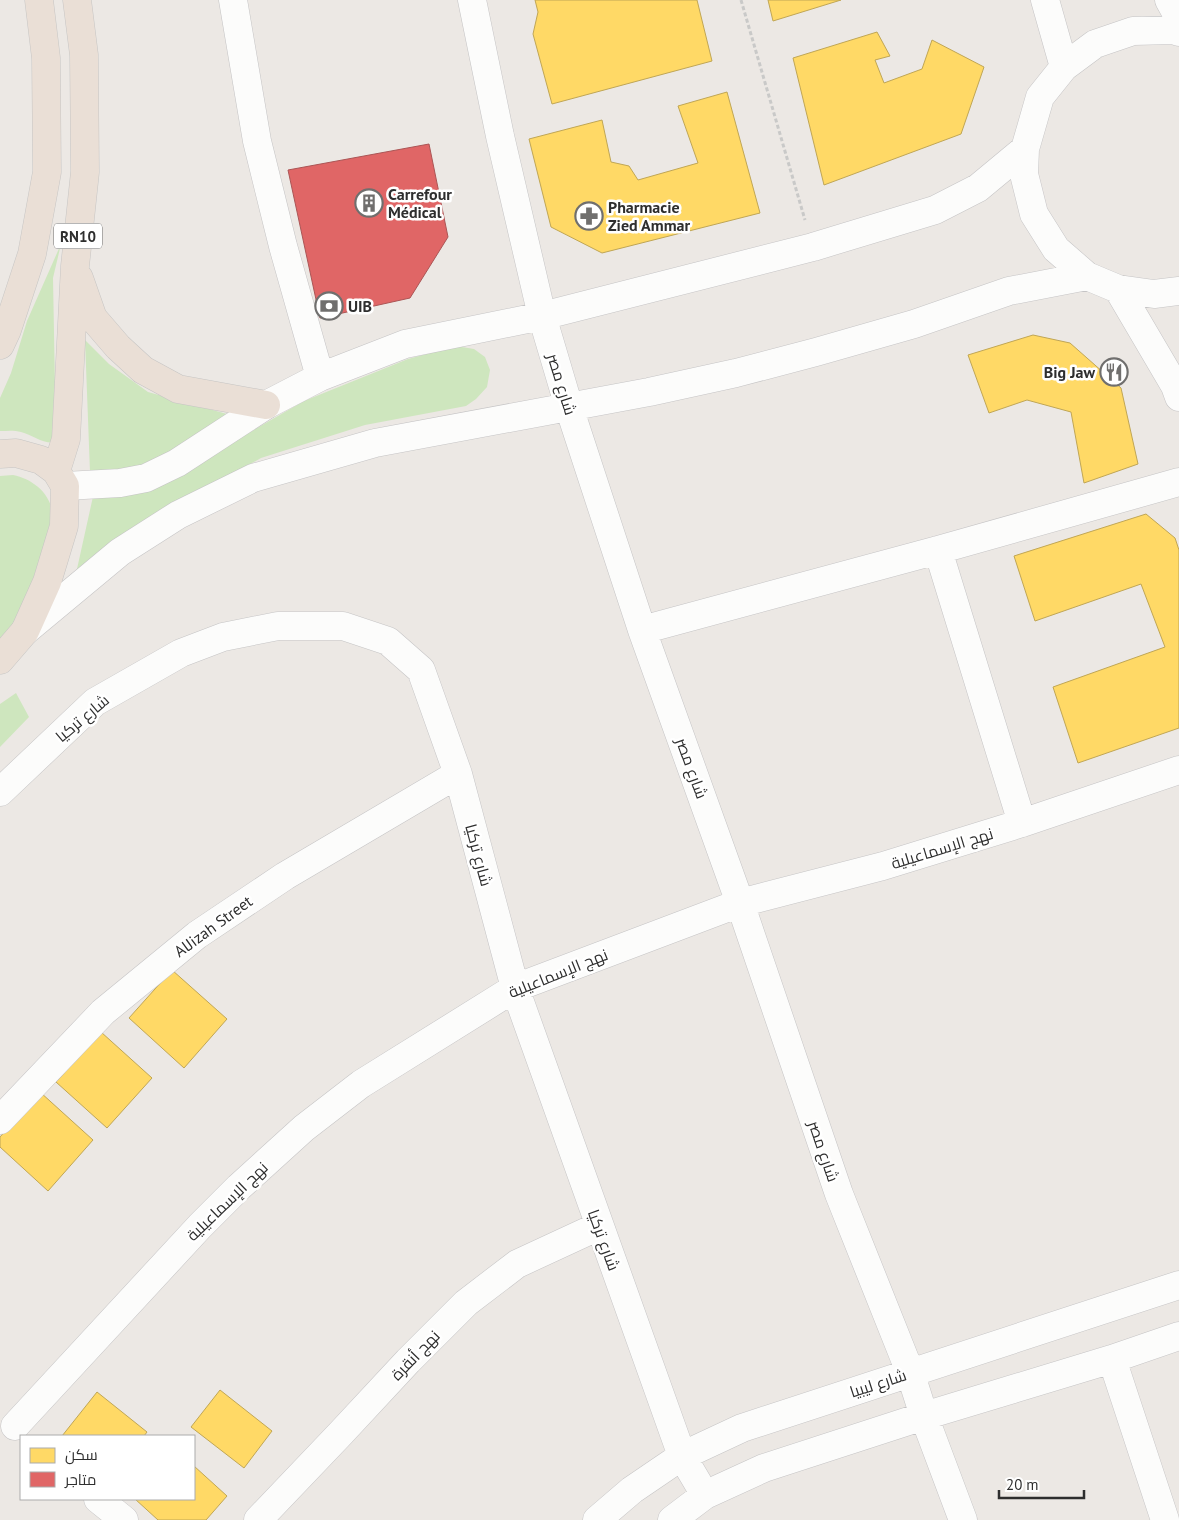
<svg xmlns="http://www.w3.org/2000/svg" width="1179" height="1520" viewBox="0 0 1179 1520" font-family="'PT Sans',Cairo,sans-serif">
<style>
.green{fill:#cee6be}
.homes{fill:#ffd966;stroke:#c0a655}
.shops{fill:#e06666;stroke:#ab5555}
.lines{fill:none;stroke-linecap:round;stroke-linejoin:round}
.minor-casing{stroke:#c5c4c5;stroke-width:29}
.highway-casing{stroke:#c6c5c4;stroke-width:29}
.path{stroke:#c9c9c8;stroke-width:3;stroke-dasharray:4 2.5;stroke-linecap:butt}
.minor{stroke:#fcfcfb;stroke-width:28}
.highway{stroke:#eadfd6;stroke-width:28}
.labels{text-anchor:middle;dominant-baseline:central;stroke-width:5;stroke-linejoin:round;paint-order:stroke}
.shield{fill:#fff;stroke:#6d6d6d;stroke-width:1}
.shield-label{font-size:15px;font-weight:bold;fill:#2e2e2e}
.poi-label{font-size:16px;font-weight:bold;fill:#2e2e2e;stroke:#fff;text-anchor:start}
.street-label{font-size:16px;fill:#2e2e2e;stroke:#fff}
</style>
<rect width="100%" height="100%" fill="#ece8e4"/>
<!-- green -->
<path class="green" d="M61,244L53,278L56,442C44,445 33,435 21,432C14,430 7,431 0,431V398L11,373L27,321Z
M85,340L109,364L148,392L227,414L174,451L127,471L90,472Z
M456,346L474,349L485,357L490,370L487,387L476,399L466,406L365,425L261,458L186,500L75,578L94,492L179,473L304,401L408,359Z
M13,475C34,479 54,496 53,520C52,527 49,535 47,542C37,579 23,614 0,644V476Z
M16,693L29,717L0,747V704Z"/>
<!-- homes -->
<path class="homes" d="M535,0H697L712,61L552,104L533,34L538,12Z
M768,0H841L773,21Z
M877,32L890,56L875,60L884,83L922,69L932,40L984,67L961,134L824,185L793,58Z
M727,92L760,213L602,253L551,227L529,139L602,120L611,162L629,166L638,180L698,163L678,106Z
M1033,335L1070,343L1121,388L1138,464L1084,483L1071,412L1027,400L989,413L968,355Z
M1146,514L1175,538L1179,550V728L1078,763L1053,687L1165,647L1141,584L1035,621L1014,556Z
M172,970L227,1019L184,1068L129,1018Z
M101,1032L152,1078L107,1128L56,1082Z
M40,1092L93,1140L48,1191L0,1147V1137Z
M220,1390L272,1431L244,1468L191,1427Z
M97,1392L147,1432L144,1436H62Z
M194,1466L227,1496L206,1520H158L135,1499H194Z"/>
<!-- shops -->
<path class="shops" d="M429,144L448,237L410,298L320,318L288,170Z"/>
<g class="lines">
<!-- minor casing -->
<g class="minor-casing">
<path id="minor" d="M233,0L257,141L283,246L320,377
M472,0L500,136L542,316L569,407L642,630L740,903L839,1194L910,1372L924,1416L963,1520
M1045,0L1064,67
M1169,0L1179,18
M1179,32L1173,30L1133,31L1095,44L1064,67L1040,97L1025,149L1024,174L1034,214L1056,249L1087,276L1118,289L1154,294L1179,291
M1118,289L1175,386L1179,397
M65,486L120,483L146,478L177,463L266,405L320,377L405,344L542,316L813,247L935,210L978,188L1025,149
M938,550L1022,823
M642,630L938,550L1179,482
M25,631L120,552L178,515L253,478L375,443L649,392L736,373L816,352L914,324L1009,291L1087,276
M0,792L95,702L181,653L223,637L278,626H343L388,641L421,670L458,774L515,988L682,1456L705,1495
M0,1120L103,1012L197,935L285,876L458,774
M1112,1359L1165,1520
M15,1426L200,1226L239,1187L304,1128L361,1084L515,988L740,903L883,866L1022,823L1179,770
M98,1499L124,1520
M258,1520L341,1433L408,1361L466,1303L517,1264L599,1226
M597,1520L632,1490L682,1456L742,1428L1179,1285
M672,1520L705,1495L764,1468L924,1416L1112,1359L1179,1336"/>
</g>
<!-- highway casing -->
<g class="highway-casing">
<path id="highway" d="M79,278L93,318L118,347L143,370L178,389L266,405
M0,345L7,330L32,254L47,172L46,58L39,0
M0,454L16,453L41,460L56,471L65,486L64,526L47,582L25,631L0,660
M56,471L66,439L75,266L85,172L84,55L77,0"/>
</g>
<!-- path -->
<path class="path" d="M741,0L805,220"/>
<!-- minor -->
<use href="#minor" class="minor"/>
<!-- highway -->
<use href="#highway" class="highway"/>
</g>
<!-- icons -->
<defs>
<g id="building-ring" transform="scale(1.4375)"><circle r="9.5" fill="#fff" stroke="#706f6e" stroke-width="1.5"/><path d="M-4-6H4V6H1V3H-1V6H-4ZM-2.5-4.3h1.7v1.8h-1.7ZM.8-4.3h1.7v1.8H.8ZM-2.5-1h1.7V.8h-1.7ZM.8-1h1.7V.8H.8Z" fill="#706f6e"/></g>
<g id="pharmacy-ring" transform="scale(1.4375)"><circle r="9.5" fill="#fff" stroke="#706f6e" stroke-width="1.5"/><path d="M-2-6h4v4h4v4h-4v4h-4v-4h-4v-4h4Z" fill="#706f6e"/></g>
<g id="bank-ring" transform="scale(1.4375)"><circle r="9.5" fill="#fff" stroke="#706f6e" stroke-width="1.5"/><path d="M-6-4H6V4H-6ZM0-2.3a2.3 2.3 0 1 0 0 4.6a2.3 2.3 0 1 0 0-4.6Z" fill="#706f6e"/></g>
<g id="restaurant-ring" transform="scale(1.4375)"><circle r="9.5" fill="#fff" stroke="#706f6e" stroke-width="1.5"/><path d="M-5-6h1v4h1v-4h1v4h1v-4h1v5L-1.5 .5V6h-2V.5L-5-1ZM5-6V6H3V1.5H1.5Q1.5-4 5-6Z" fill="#706f6e"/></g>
</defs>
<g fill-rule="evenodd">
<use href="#building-ring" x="369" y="203"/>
<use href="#pharmacy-ring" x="589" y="216"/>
<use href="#bank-ring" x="329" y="306"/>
<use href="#restaurant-ring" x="1114" y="372"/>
</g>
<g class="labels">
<!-- shield labels -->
<rect class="shield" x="54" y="223.5" width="48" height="25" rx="4"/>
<g class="shield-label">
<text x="78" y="236">RN10</text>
</g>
<!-- poi labels -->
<g class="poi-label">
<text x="388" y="194">Carrefour<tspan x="388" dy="18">Médical</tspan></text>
<text x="608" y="207">Pharmacie<tspan x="608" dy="18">Zied Ammar</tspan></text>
<text x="348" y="306">UIB</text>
<text x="1095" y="372" text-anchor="end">Big Jaw</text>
</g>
<!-- street labels -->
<g class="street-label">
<text transform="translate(562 384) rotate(73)">شارع مصر</text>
<text transform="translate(82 718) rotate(-40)">شارع تركيا</text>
<text transform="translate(692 768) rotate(70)">شارع مصر</text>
<text transform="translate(942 848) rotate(-17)">نهج الإسماعيلية</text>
<text transform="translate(479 855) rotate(75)">شارع تركيا</text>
<text transform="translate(213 926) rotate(-36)">AlJizah Street</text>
<text transform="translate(558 973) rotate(-22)">نهج الإسماعيلية</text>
<text transform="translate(824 1151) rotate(71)">شارع مصر</text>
<text transform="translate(227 1201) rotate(-44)">نهج الإسماعيلية</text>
<text transform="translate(604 1240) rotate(70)">شارع تركيا</text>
<text transform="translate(415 1355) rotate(-46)">نهج أنقرة</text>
<text transform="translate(878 1383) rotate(-18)">شارع ليبيا</text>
</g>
</g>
<!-- legend -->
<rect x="20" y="1435" width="175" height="65" fill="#ffffff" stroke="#ababab"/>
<rect x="30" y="1448" width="25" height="15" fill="#ffd966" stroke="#ababab"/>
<text x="65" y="1460" font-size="15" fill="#2e2e2e">سكن</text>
<rect x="30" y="1472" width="25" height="15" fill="#e06666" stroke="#ababab"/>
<text x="65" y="1485" font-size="15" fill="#2e2e2e">متاجر</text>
<!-- scale -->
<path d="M999 1490v8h85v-8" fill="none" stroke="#2e2e2e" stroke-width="2.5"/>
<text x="1006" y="1490" font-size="15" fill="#2e2e2e" stroke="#ffffff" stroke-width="4" paint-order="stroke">20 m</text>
</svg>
